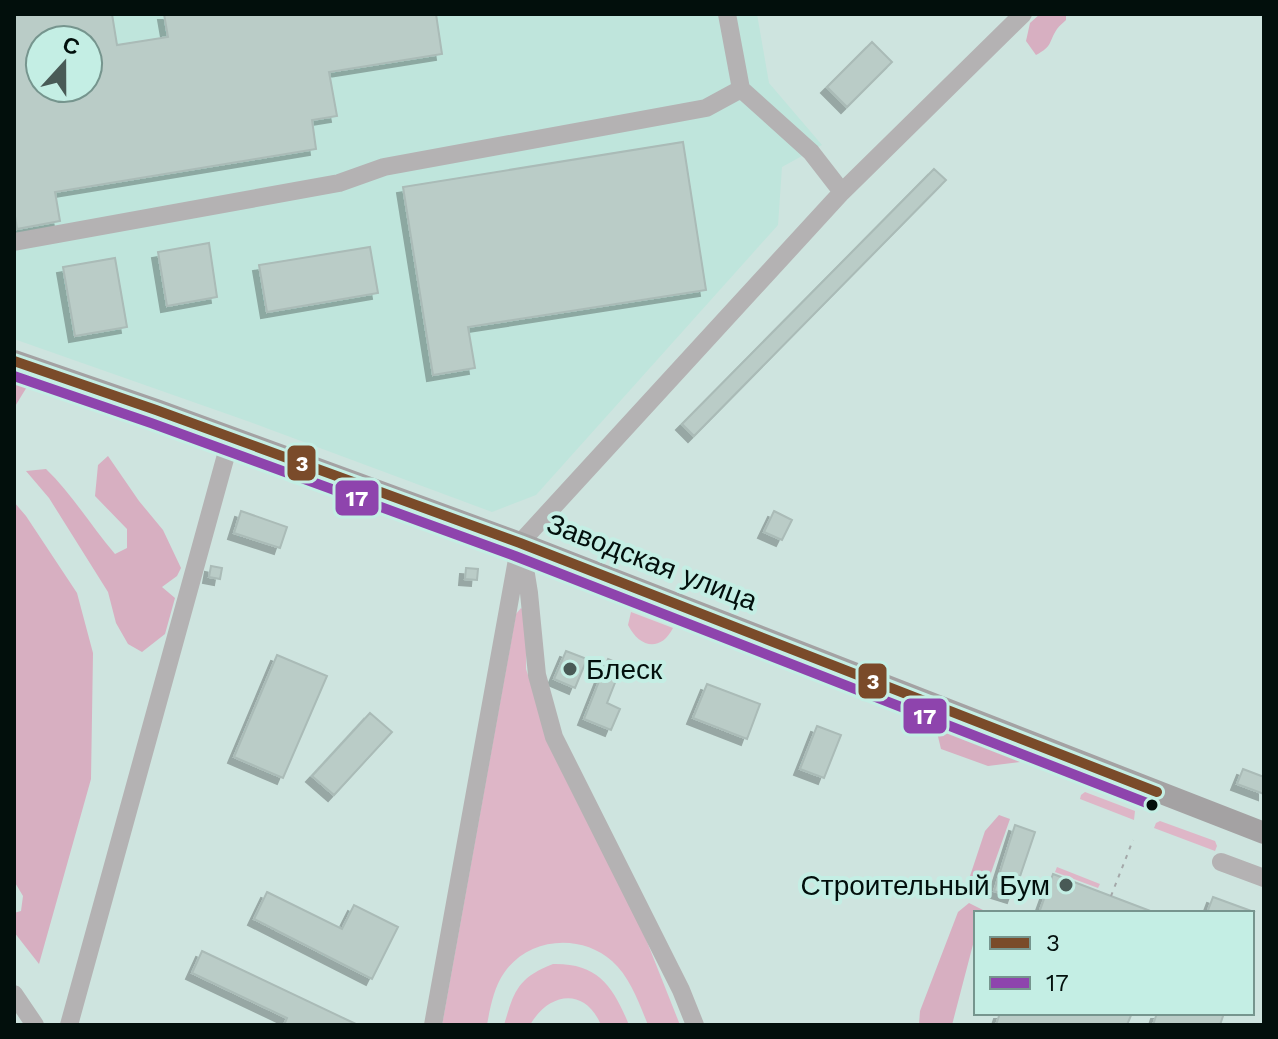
<svg xmlns="http://www.w3.org/2000/svg" width="1278" height="1039" viewBox="0 0 1278 1039" font-family="'Work Sans',sans-serif">
<style>
.built{fill:#bfe5dc;fill-rule:evenodd}
.green{fill:#deb6c7}
.forest{fill:#d7afc1}
.building{fill:#baccc7;stroke:#aabbb7;stroke-width:2;fill-rule:evenodd;filter:url(#shadow)}
.lines{fill:none;stroke-linecap:round;stroke-linejoin:round}
.path{stroke:#a4a8a9;stroke-width:2;stroke-dasharray:4 6;stroke-linecap:butt}
.minor{stroke:#b4b2b3;stroke-width:18}
.major{stroke:#a4a2a3;stroke-width:22}
.bus-1-casing{stroke:#c4eee4;stroke-width:16}
.bus-2-casing{stroke:#c4eee4;stroke-width:16}
.bus-1{stroke:#7a4b2a;stroke-width:10}
.bus-2{stroke:#8e44ad;stroke-width:10}
.poi-dot{fill:#495a56;stroke:#c4eee4;stroke-width:3}
.bus-dot{fill:#020f0c;stroke:#c4eee4;stroke-width:3}
.labels{text-anchor:middle;dominant-baseline:central;stroke-width:8;stroke-linejoin:round;paint-order:stroke}
.street-label{font-size:28px;fill:#020f0c;stroke:#c4eee4}
.poi-label{font-size:28px;fill:#020f0c;stroke:#c4eee4;text-anchor:start}
.line-badge{stroke:#c4eee4;stroke-width:3}
.badge-label{font-size:22px;text-anchor:middle;font-weight:bold;fill:#fff}
</style>
<defs>
<filter id="shadow"><feDropShadow dx="-6" dy="6" stdDeviation="0" flood-color="#0004"/></filter>
</defs>
<rect width="100%" height="100%" fill="#cee4df"/>
<!-- built -->
<path class="built" d="M14,14H757L769,83L822,145L782,167L778,225L536,495L492,512L250,422L14,339ZM40,40H88V88H40Z"/>
<!-- green -->
<path class="green" d="M521,608L527,615L526,669L549,739L636,914L680,1025H648C639,1003 630,977 612,961C581,933 528,937 504,973C494,987 490,1008 487,1025H442L516,614Z
M631,612L673,628C660,653 639,647 628,625Z
M1085,792L1135,811L1134,820L1080,799L1081,795Z
M1160,821L1215,841L1217,846L1215,851L1154,828L1156,823Z
M1057,867L1100,884L1098,888L1055,872Z
M553,964C598,963 613,986 629,1025H601C585,987 549,992 530,1025H504C514,992 517,978 553,964Z"/>
<!-- forest -->
<path class="forest" d="M1040,14H1066V20C1063,23 1059,26 1057,29C1048,43 1053,46 1036,55L1026,41L1030,23Z
M14,371L33,377L14,408Z
M108,456L139,501L163,530L181,568L177,576L162,587L175,598L165,634L142,652L128,644L116,623L108,592L49,498L26,471L46,469C72,494 91,526 115,554L127,548V529L95,496L98,465Z
M14,502L26,516L77,593L93,653L91,779L39,964L14,932V913L21,911L23,896L14,881Z
M934,720L1018,752L1020,762L988,766L941,749Z
M999,815L1010,819L986,887L978,898L967,885L985,831Z
M969,903L983,910L982,913H976V933L952,1025H919L920,1011L958,912Z"/>
<!-- building -->
<path class="building" d="M14,14H112L117,45L168,37L164,14H436L442,54L329,72L337,116L312,120L316,149L55,192L60,221L17,229L14,210ZM40,40H88V88H40Z
M872,42L892,62L847,107L827,87Z
M683,142L706,290L468,327L475,368L433,375L403,187Z
M934,169L946,180L694,436L682,424Z
M209,243L217,297L167,306L158,252Z
M370,247L378,293L267,312L259,265Z
M115,258L127,327L75,336L63,267Z
M241,511L287,527L280,548L234,533Z
M774,511L792,520L782,540L764,532Z
M211,566L222,568L220,579L209,577Z
M466,568L478,569L477,580L465,579Z
M566,651L587,659L575,688L554,679Z
M277,655L327,676L283,778L234,757Z
M608,659L622,665L607,703L620,709L611,730L584,719Z
M707,684L760,704L747,739L693,718Z
M370,713L392,732L334,795L312,776Z
M817,726L841,735L824,778L800,769Z
M1243,769L1264,777V794L1237,784Z
M1015,825L1035,832L1013,897L994,891Z
M1053,874L1153,912V913H1039Z
M267,892L342,929L354,905L398,927L372,979L254,919Z
M1213,897L1254,912L1253,913H1207Z
M202,951L358,1025H284L287,1018L192,973Z
M1000,1013H1132L1127,1025H996Z
M1157,1013H1224L1220,1025H1153Z"/>
<g class="lines">
<!-- path -->
<path class="path" d="M1111,896L1133,840"/>
<!-- minor -->
<path class="minor" d="M727,14L741,89L811,152L842,192
M14,242L339,183L384,167L706,108L741,89
M523,556L529,593L537,675L554,737L681,990L695,1025
M1221,862L1264,878
M14,994L35,1025
M69,1025L231,437
M433,1025L520,543L842,192L1023,14"/>
<!-- major -->
<path class="major" d="M14,361L156,410L520,543L1264,833"/>
<!-- bus-1 casing -->
<g class="bus-1-casing">
<path id="bus-1" d="M14,361L156,410L520,543L1157,792"/>
</g>
<!-- bus-2 casing -->
<g class="bus-2-casing">
<path id="bus-2" d="M14,376L151,423L515,556L1152,805"/>
</g>
<!-- bus-1 -->
<use href="#bus-1" class="bus-1"/>
<!-- bus-2 -->
<use href="#bus-2" class="bus-2"/>
</g>
<!-- markers -->
<g class="poi-dot">
<circle cx="570" cy="669" r="8"/>
<circle cx="1066" cy="885" r="8"/>
</g>
<circle class="bus-dot" cx="1152" cy="805" r="7"/>
<g class="labels">
<!-- street labels -->
<g class="street-label">
<text transform="translate(652 562) rotate(21)">Заводская улица</text>
</g>
<!-- poi labels -->
<g class="poi-label">
<text x="586" y="669">Блеск</text>
<text x="1050" y="885" text-anchor="end">Строительный Бум</text>
</g>
</g>
<g class="line-badge">
<rect x="286" y="444" width="31" height="38" rx="8" fill="#7a4b2a"/>
<rect x="334" y="479" width="46" height="38" rx="8" fill="#8e44ad"/>
<rect x="857" y="662" width="31" height="38" rx="8" fill="#7a4b2a"/>
<rect x="902" y="697" width="46" height="38" rx="8" fill="#8e44ad"/>
</g>
<g class="badge-label">
<text x="302" y="471">3</text>
<text x="357" y="506">17</text>
<text x="873" y="689">3</text>
<text x="925" y="724">17</text>
</g>
<!-- border -->
<rect width="1278" height="1039" fill="none" stroke="#020f0c" stroke-width="32"/>
<!-- legend -->
<rect x="974" y="911" width="280" height="104" fill="#c4eee4" stroke="#76958e" stroke-width="2"/>
<rect x="990" y="937" width="40" height="12" fill="#7a4b2a" stroke="#76958e" stroke-width="2"/>
<text x="1046" y="951" font-size="24" fill="#020f0c">3</text>
<rect x="990" y="977" width="40" height="12" fill="#8e44ad" stroke="#76958e" stroke-width="2"/>
<text x="1046" y="991" font-size="24" fill="#020f0c">17</text>
<!-- north arrow -->
<g transform="translate(64 64) rotate(21)"><circle r="38" fill="#c4eee4" stroke="#76958e" stroke-width="2"/>
<path d="M0-6L14 30L0 20L-14 30Z" fill="#495a56"/>
<text y="-12" font-size="22" font-weight="bold" text-anchor="middle" fill="#020f0c">С</text>
</g>
</svg>
